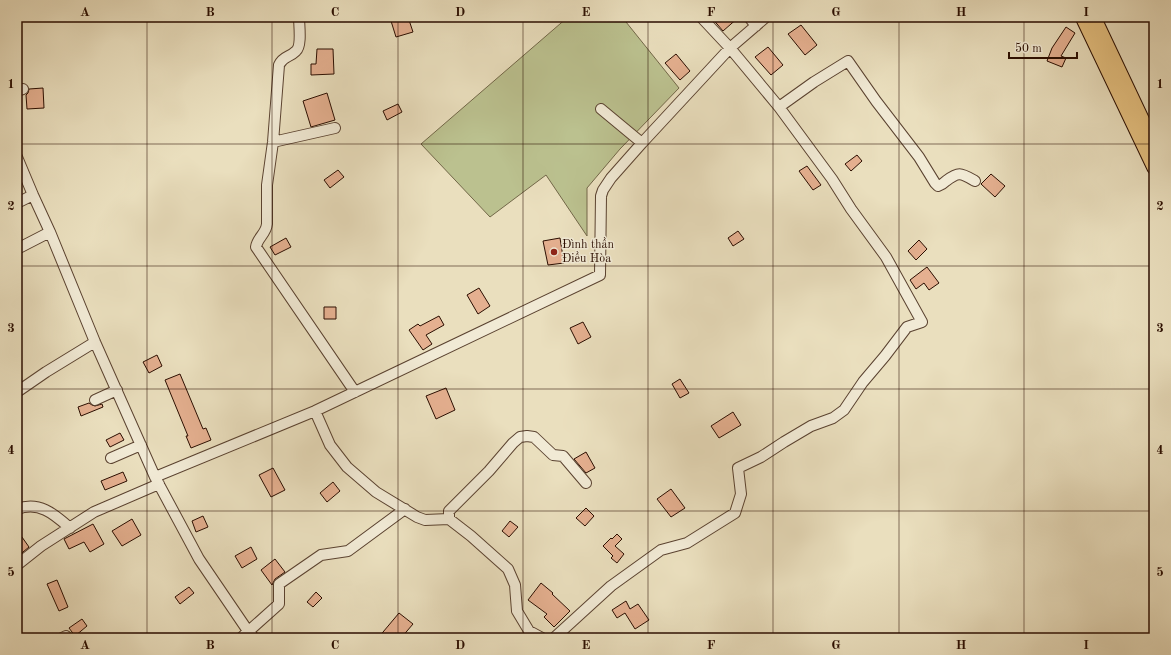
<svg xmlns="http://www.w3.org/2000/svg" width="1171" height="655" viewBox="0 0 1171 655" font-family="'Old Standard TT',serif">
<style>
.green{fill:#bbc18f;stroke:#726748}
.building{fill:#e5b090;stroke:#2a0d00}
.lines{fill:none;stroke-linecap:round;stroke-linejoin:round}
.minor-casing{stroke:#5a4230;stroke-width:12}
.major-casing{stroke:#2a0d00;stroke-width:15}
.minor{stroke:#f1ead5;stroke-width:10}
.major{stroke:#e5c07f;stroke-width:13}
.grid{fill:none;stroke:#2a0d00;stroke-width:1;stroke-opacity:0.55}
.poi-dot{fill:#8f2418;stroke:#f1ead5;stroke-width:1.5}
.labels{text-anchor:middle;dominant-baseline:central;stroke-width:3;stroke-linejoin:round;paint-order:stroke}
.poi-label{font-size:12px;fill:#2a0d00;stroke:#f1ead5;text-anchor:start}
.neatline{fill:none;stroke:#2a0d00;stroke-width:1.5}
.grid-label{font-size:13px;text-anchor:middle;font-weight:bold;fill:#2a0d00}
</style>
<rect width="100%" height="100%" fill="#eadfbe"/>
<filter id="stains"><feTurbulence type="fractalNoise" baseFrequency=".005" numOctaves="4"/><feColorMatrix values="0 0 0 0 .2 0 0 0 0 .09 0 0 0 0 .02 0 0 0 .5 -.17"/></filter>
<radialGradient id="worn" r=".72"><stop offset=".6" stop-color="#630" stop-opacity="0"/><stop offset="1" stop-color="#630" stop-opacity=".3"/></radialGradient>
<!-- green -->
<path class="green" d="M568,17H622L679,88L620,149L587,188V236L546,175L490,217L421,144Z"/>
<!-- building -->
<path class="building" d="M406,17H408L413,32L396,37L391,21Z
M711,17H739L723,31Z
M801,25L817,45L805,55L788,34Z
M1066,27L1075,33L1061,56L1066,58L1062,67L1047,61L1052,48Z
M768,47L783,65L771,75L755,57Z
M317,49H333L334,74L311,75V64H316Z
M676,54L690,71L680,80L665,63Z
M43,88L44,108L27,109L26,95L28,93L29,89Z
M327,93L335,120L311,127L303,101Z
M398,104L402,112L387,120L383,111Z
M857,155L862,161L851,171L845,164Z
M807,166L821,185L813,190L799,171Z
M338,170L344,177L330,188L324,180Z
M991,174L1005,186L995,197L981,184Z
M738,231L744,239L733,246L728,238Z
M286,238L291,247L275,255L270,247Z
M560,238L564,263L548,265L543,241Z
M919,240L927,249L916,260L908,251Z
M927,267L939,283L929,290L924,283L916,289L910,280Z
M479,288L490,306L478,314L467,295Z
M324,307H336V319H324Z
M439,316L444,325L426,335L432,344L423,350L409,330L418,324L420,326Z
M583,322L591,337L578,344L570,328Z
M157,355L162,366L149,373L143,362Z
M180,374L203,429L206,428L211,440L191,448L186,436H188L165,380Z
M680,379L689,393L680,398L672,384Z
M446,388L455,410L436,419L426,396Z
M89,403L92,405L95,406L102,404L103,407L81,416L78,407Z
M733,412L741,425L719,438L711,426Z
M120,433L124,440L110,447L106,440Z
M586,452L595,468L586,473L574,459Z
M273,468L285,490L271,497L259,475Z
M123,472L127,481L105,490L101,481Z
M333,482L340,491L327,502L320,493Z
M671,489L685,508L671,517L657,499Z
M586,508L594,516L585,526L576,518Z
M203,516L208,527L196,532L192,521Z
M132,519L141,535L122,546L112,531Z
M510,521L518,527L509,537L502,531Z
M93,524L104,544L90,552L84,542L69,549L64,539Z
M17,530L29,547L17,557Z
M617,534L622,539L615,546L624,554L617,563L611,558L613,556L603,546L611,538L612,539Z
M251,547L257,559L242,568L235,556Z
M275,559L285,572L275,579L272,585L261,570Z
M57,580L68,607L59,611L47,584Z
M541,583L553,593L552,594L570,611L554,627L544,617L547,614L528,600Z
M189,587L194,593L180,604L175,597Z
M316,592L322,598L313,607L307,602Z
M626,601L630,609L638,604L649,620L635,629L625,613L617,618L612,610Z
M399,613L413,624L401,638L395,633L391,638H378Z
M82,619L87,626L75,636L69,628Z"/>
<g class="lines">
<!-- minor casing -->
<g class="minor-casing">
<path id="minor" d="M299,17C299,25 302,46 296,51C289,58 283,56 279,65L273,142L267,185V224C266,234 257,238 256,247L355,392
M749,17L756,26
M1152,17L1154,18
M17,91L23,89
M779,107L814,82L848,61L876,101L919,157L935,183L938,186C941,185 943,184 946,181C959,171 961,173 975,181
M601,109L642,143
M273,142L335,128
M17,157L33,195L50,232L95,342L155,477L199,559L248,631L254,638
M17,203L33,195
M17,249L50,232
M17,392L46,372L95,342
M95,400L117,390
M315,411L330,445L347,467L376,492L417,517L425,520L449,519L471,536L508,569L515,585L517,611L529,631L542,638
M111,458L141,445
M155,477L315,411L600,275L601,196L603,190L611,178L642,143L730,48L766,17
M17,509C40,501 54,514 70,528
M449,519V511L489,471L513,443L520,437L527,436L534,437L553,455L563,456L586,483
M17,565L41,546L94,512L159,484
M62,638L66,636
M241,638L279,604V584L321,555L348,551L405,509
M554,638L611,586L661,550L687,543L735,513L741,494L738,468L761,457L784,442L811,426L833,418L844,410L863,382L885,356L907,327L922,322L886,257L851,209L832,179L779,107L730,48L701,17"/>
</g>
<!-- major casing -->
<g class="major-casing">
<path id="major" d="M1082,17L1154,168
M1094,17L1154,144"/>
</g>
<!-- minor -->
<use href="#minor" class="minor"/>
<!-- major -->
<use href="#major" class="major"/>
</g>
<!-- grid -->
<path class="grid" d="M147,17V638M272,17V638M398,17V638M523,17V638M648,17V638M773,17V638M899,17V638M1024,17V638M17,144H1154M17,266H1154M17,389H1154M17,511H1154"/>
<!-- markers -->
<circle class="poi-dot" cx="554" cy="252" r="4"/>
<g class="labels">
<!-- poi labels -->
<g class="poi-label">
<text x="562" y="245">Đình thần<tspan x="562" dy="14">Điều Hòa</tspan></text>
</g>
</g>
<!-- margin -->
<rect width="1171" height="655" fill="none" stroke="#eadfbe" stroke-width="44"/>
<!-- scale -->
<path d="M1009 52v6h68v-6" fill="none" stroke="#2a0d00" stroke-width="2"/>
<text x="1015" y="52" font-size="12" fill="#2a0d00" stroke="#f1ead5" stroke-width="3" paint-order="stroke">50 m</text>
<rect x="22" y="22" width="1127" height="611" class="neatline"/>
<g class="grid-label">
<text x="85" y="16">A</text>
<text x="210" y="16">B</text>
<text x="335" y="16">C</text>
<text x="460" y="16">D</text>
<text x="586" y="16">E</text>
<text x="711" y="16">F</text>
<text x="836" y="16">G</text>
<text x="961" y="16">H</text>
<text x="1086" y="16">I</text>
<text x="11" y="88">1</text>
<text x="1160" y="88">1</text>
<text x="11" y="210">2</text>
<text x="1160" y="210">2</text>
<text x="11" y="332">3</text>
<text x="1160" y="332">3</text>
<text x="11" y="454">4</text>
<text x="1160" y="454">4</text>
<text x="11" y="576">5</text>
<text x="1160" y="576">5</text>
<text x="85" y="649">A</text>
<text x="210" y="649">B</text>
<text x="335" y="649">C</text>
<text x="460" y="649">D</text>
<text x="586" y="649">E</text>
<text x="711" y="649">F</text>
<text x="836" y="649">G</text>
<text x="961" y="649">H</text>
<text x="1086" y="649">I</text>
</g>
<rect width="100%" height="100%" filter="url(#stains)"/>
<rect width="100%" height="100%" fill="url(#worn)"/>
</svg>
